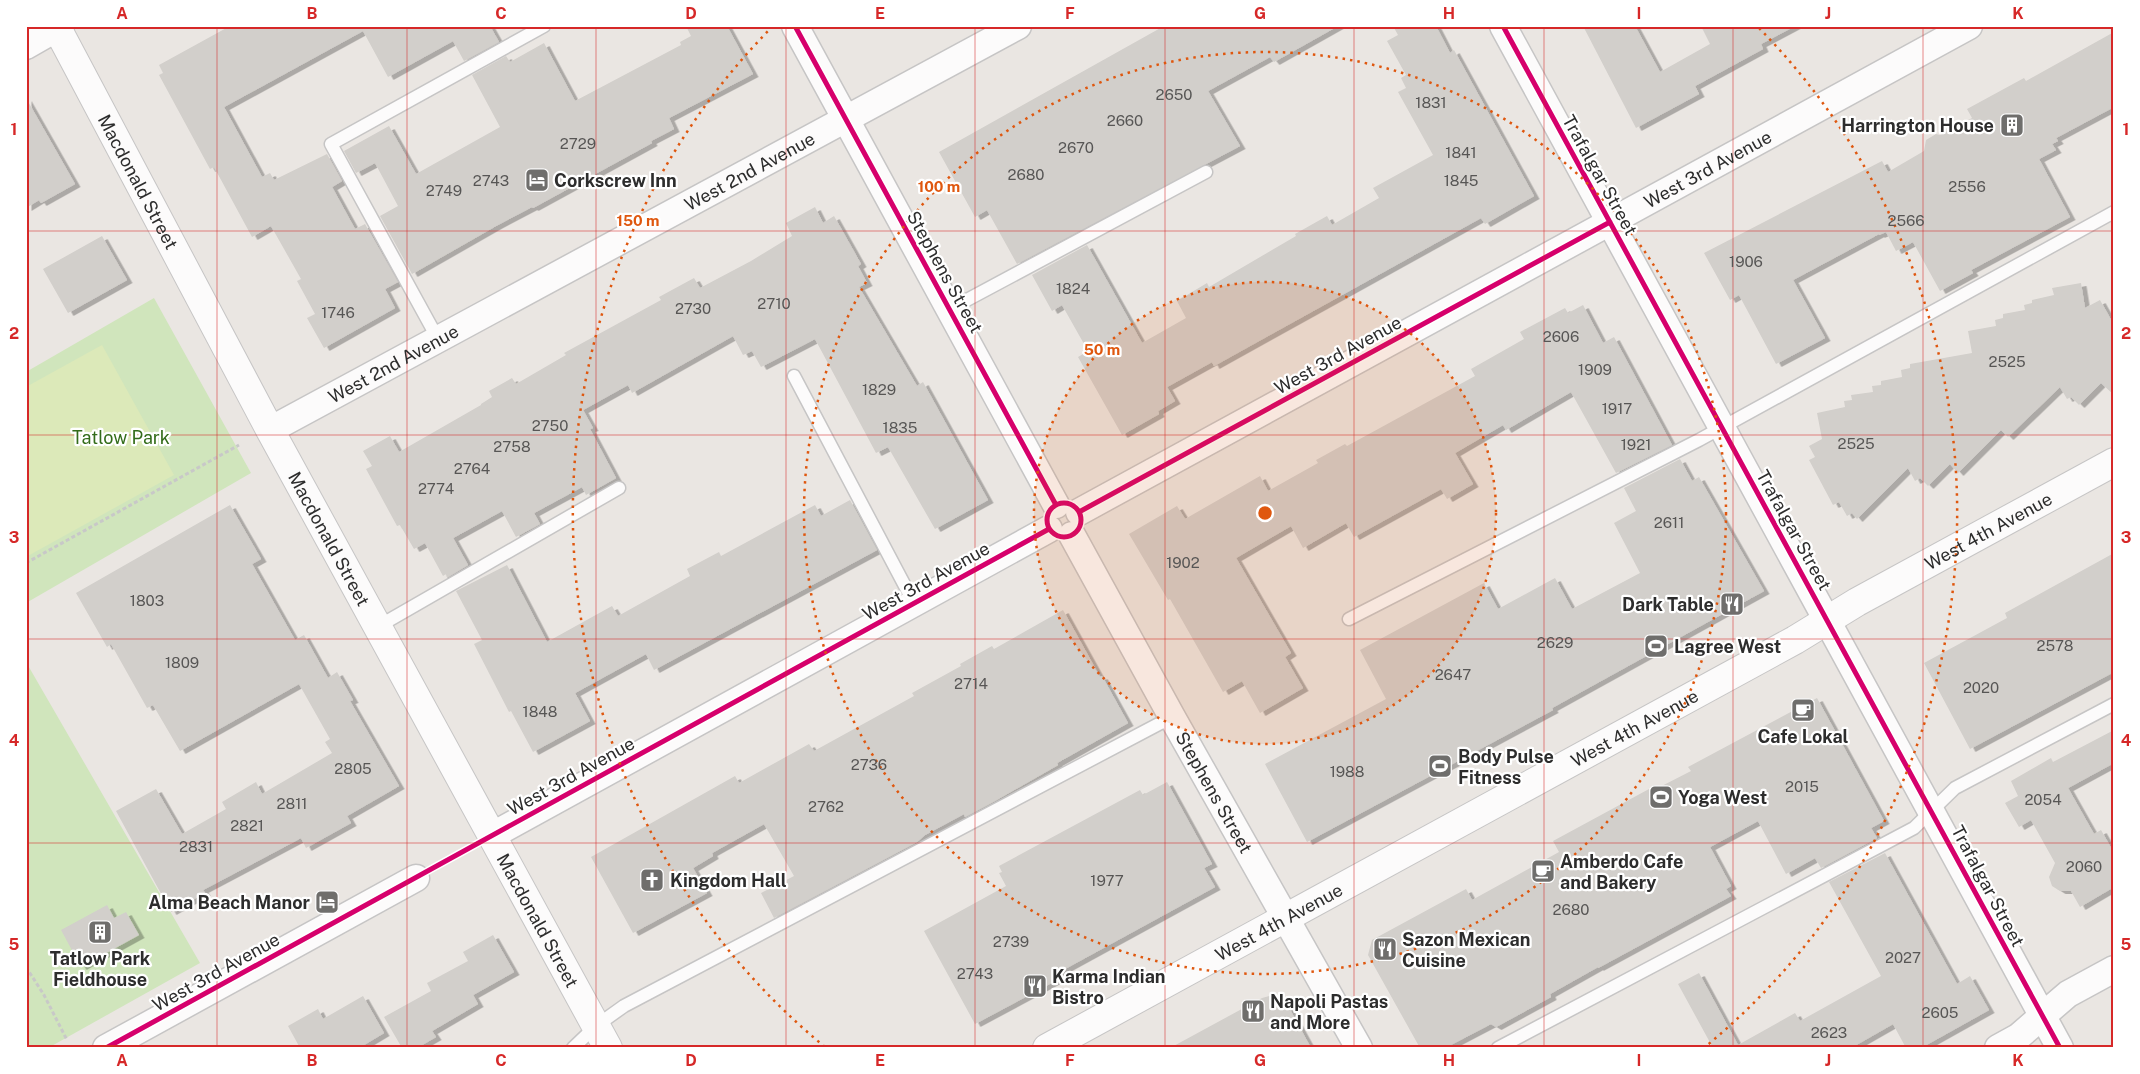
<svg xmlns="http://www.w3.org/2000/svg" width="2140" height="1074" viewBox="0 0 2140 1074" font-family="'Public Sans',sans-serif">
<style>
.green{fill:#d0e5bc}
.pitch{fill:#dce9b9}
.building{fill:#d2cfcb;filter:url(#shadow)}
.lines{fill:none;stroke-linecap:round;stroke-linejoin:round}
.service-casing{stroke:#c6c5c5;stroke-width:15}
.minor-casing{stroke:#c6c5c5;stroke-width:29}
.secondary-casing{stroke:#c6c5c5;stroke-width:30}
.path{stroke:#c8c8c8;stroke-width:3;stroke-dasharray:4 2.5;stroke-linecap:butt}
.service{stroke:#fcfbfb;stroke-width:12}
.minor{stroke:#fcfbfb;stroke-width:26}
.secondary{stroke:#fcfbfb;stroke-width:28}
.cycleway-casing{stroke:#fff;stroke-width:8}
.cycleway{stroke:#d6006c;stroke-width:5}
.grid{fill:none;stroke:#d62828;stroke-width:1;stroke-opacity:0.55}
.ring{fill:none;stroke:#df570e;stroke-width:2.5;stroke-dasharray:2.5 5}
.labels{text-anchor:middle;dominant-baseline:central;stroke-width:4.5;stroke-linejoin:round;paint-order:stroke}
.number-label{font-size:15px;fill:#575655}
.poi-label{font-size:18px;font-weight:bold;fill:#2d2d2d;stroke:#fff;text-anchor:start}
.street-label{font-size:18px;fill:#2d2d2d;stroke:#fff}
.park-label{font-size:18px;fill:#336c1a;stroke:#fff}
.centre{fill:#df570e;stroke:#fff;stroke-width:2.5}
.ring-label{font-size:15px;text-anchor:middle;font-weight:bold;fill:#df570e;stroke:#fff;stroke-width:4.5;stroke-linejoin:round;paint-order:stroke}
.neatline{fill:none;stroke:#d62828;stroke-width:2}
.grid-label{font-size:16px;text-anchor:middle;font-weight:bold;fill:#d62828}
</style>
<defs>
<filter id="shadow"><feDropShadow dx="5.5" dy="3" stdDeviation="0" flood-color="#0004"/></filter>
</defs>
<rect width="100%" height="100%" fill="#eae6e2"/>
<!-- green -->
<path class="green" d="M154,298L251,473L26,603V372Z
M26,662L200,963L48,1048H26Z"/>
<!-- pitch -->
<path class="pitch" d="M102,345L174,475L26,557V387Z"/>
<!-- building -->
<path class="building" d="M230,26H490L499,42L464,61L453,41L388,77L363,31L224,107L262,177L270,173L274,180L327,154L342,181L332,187L355,229L365,224L398,282L385,289L395,308L324,348L307,318L315,314L297,281L301,279L271,226L252,237L214,167L210,169L159,75L163,73L159,65Z
M686,26H727L753,74L669,118L674,129L651,141L652,143L533,208L532,207L496,226L412,274L380,216L398,206L375,163L356,173L344,151L389,126L416,174L500,127L472,75L506,56L510,62L544,43L575,101L681,45L680,42L691,36Z
M1164,26H1338L1274,62L1270,57L1208,91L1240,146L1017,264L987,210L975,217L939,152Z
M1393,26H1436L1450,53L1454,50L1534,196L1485,224L1481,218L1214,366L1212,362L1167,387L1175,401L1158,411L1159,414L1122,435L1078,357L1088,351L1062,305L1052,311L1032,275L1087,245L1142,343L1186,318L1177,301L1207,283L1209,287L1296,236L1295,234L1327,216L1332,225L1379,198L1373,188L1433,155L1398,92L1406,88L1401,78L1406,75L1387,41L1398,35Z
M1583,26H1635L1660,72L1710,44L1701,26H1795L1761,44L1763,49L1695,86L1699,94L1636,128Z
M2114,32V107L2056,138L2058,141L2052,144L2056,150L2039,159L2070,217L1971,270L1973,273L1940,291L1913,242L1896,251L1886,232L1879,235V234L1793,280L1825,338L1776,364L1739,295L1730,300L1704,253L1882,161L1888,172L1924,151L1926,140L1936,134L1940,135L1972,118L1967,109L2024,78L2026,81Z
M26,98L75,184L41,203L39,200L26,208Z
M815,207L823,223L834,216L861,264L858,266L867,283L859,287L917,386L923,382L988,500L935,529L888,447L876,453L815,339L761,367L752,351L743,355L733,336L632,393L628,385L583,410L593,428L590,429L616,478L586,495L582,487L534,513L540,524L516,537L502,511L453,538L468,565L448,577L446,574L443,576L425,543L414,549L400,525L397,526L366,469L372,466L363,451L390,436L399,452L481,405V404L492,397L489,391L512,378L516,384L566,355L564,353L661,300L659,297L694,278L700,288L751,261L792,236L786,223Z
M102,236L127,280L68,313L43,269Z
M2081,283L2085,308L2100,300L2114,325V395L2101,383L2079,405L2071,397L2067,399L2060,387L2008,437L2001,430L1958,473L1950,464L1928,486L1920,478L1915,481L1908,468L1857,519L1852,513L1847,516L1839,502L1833,505L1809,460L1815,457L1809,446L1822,439L1817,413L1845,407L1844,401L1852,400L1851,395L1873,392L1872,386L1881,385V381L1902,377L1901,370L1910,368V364L1972,353L1968,331L1996,326L1995,320L2003,318V314L2025,310L2024,305L2032,303V300L2054,295L2052,288Z
M1583,305L1603,343L1614,337L1672,445L1616,473L1571,392L1506,430L1503,425L1455,453L1473,484L1447,499L1441,489L1354,537L1346,523L1303,548L1291,526L1236,558L1291,653L1285,657L1303,688L1260,713L1242,681L1223,692L1170,599L1168,600L1129,534L1177,506L1185,519L1260,476L1268,491L1318,463L1316,460L1345,444L1347,446L1475,376L1471,369L1524,339L1520,332L1565,308L1568,313Z
M1680,459L1692,481L1699,477L1764,591L1552,708L1553,710L1307,842L1265,764L1386,699L1360,650L1484,583L1498,609L1555,578L1572,609L1640,573L1614,523L1636,511L1624,488Z
M850,500L877,550L654,670L646,654L575,693L590,721L533,752L511,711L509,712L474,644L482,640L456,591L507,565L547,642L612,606L618,616L690,576L687,569L719,552L721,556L815,505L821,516Z
M230,505L261,559L252,564L295,640L304,635L328,678L337,672L353,700L350,701L399,786L347,816L351,823L306,848L301,838L203,890L205,893L171,912L116,811L156,789L182,834L226,809L222,802L256,782L262,794L332,753L325,742L330,739L299,684L180,751L153,705L147,708L111,644L107,647L76,593Z
M2114,553V672L1970,749L1924,663L2007,618L2005,613Z
M1063,610L1100,677L1102,676L1128,723L1057,763L1058,765L993,802L965,817L964,814L925,835L917,842L774,918L761,893L794,876L764,824L712,853L713,856L693,868L707,893L633,933L591,857L735,776L739,783L809,744L814,751L914,696L912,693L961,666L960,664L992,646L994,649Z
M1817,698L1884,821L1871,828L1877,838L1821,868L1815,858L1786,874L1758,821L1710,847L1731,886L1726,889L1731,896L1598,968V967L1550,994L1551,997L1496,1027L1491,1024L1445,1048H1420L1368,955L1372,940L1466,889L1472,900L1559,852L1553,841L1649,789L1650,792L1691,771L1688,767Z
M2114,730V763L2068,788L2094,834L2101,830L2114,853V887L2080,907L2071,891H2060L2052,886L2049,877L2055,863L2031,820L2019,827L2005,803L2018,796L2011,781L2051,758L2053,762Z
M1167,782L1212,864L1204,868L1215,887L1054,975L1057,980L975,1024L924,931L1006,886L999,873L1002,872L999,866L1140,790L1143,795Z
M1885,853L1957,984L1970,976L1989,1010L1921,1048H1906L1893,1024L1851,1048H1713L1678,984L1699,973L1738,1045L1795,1013L1800,1021L1881,976L1829,882Z
M107,905L114,918L126,912L139,935L81,967L61,930Z
M493,935L514,972L473,995L478,1004L432,1031L436,1037L417,1048H402L384,1017L431,991L427,983L468,961L463,952Z
M1273,995L1279,996L1287,1004L1311,1048H1170L1262,998Z
M363,996L384,1033L359,1048H300L288,1026L318,1009L323,1019Z"/>
<g class="lines">
<!-- service casing -->
<g class="service-casing">
<path id="service" d="M950,309L1206,172
M438,339L331,144L544,26
M794,376L914,603
M1349,619L1699,440L2114,212
M379,626L619,488
M573,1048L596,1026L624,1006L1172,717
M1498,1048L1914,828L1955,788L2114,704"/>
</g>
<!-- minor casing -->
<g class="minor-casing">
<g id="minor">
<path d="M795,26L1056,505"/>
<path d="M1503,26L2060,1048"/>
<path d="M26,46L61,26"/>
<path id="s1" d="M270,430L1018,26"/>
<path id="s2" d="M1079,512L1969,26"/>
<path id="s3" d="M1072,535L1172,717L1359,1048"/>
<path d="M493,835L1049,529"/>
<path d="M106,1048L416,878"/>
<path d="M1998,1048L2018,1037L2068,994L2114,969"/>
</g>
</g>
<!-- secondary casing -->
<g class="secondary-casing">
<g id="secondary">
<path id="s4" d="M56,26L270,430L608,1048"/>
<path id="s5" d="M1047,1048L1795,640L1857,602L2114,462"/>
</g>
</g>
<!-- path -->
<path class="path" d="M26,563L239,445
M26,967L44,995L67,1040"/>
<!-- service -->
<use href="#service" class="service"/>
<!-- minor -->
<use href="#minor" class="minor"/>
<!-- secondary -->
<use href="#secondary" class="secondary"/>
<!-- cycleway casing -->
<g class="cycleway-casing">
<path id="cycleway" d="M795,26L1056,505
M1503,26L2060,1048
M1047 520a17 17 0 1 1 34 0a17 17 0 1 1-34 0Z
M1079,512L1610,222
M106,1048L1049,529"/>
</g>
<!-- cycleway -->
<use href="#cycleway" class="cycleway"/>
</g>
<!-- grid -->
<path class="grid" d="M217,26V1048M407,26V1048M596,26V1048M786,26V1048M975,26V1048M1165,26V1048M1354,26V1048M1544,26V1048M1733,26V1048M1923,26V1048M26,231H2114M26,435H2114M26,639H2114M26,843H2114"/>
<!-- distance rings -->
<circle cx="1265" cy="513" r="231" fill="#df570e" fill-opacity=".12"/>
<g class="ring">
<circle cx="1265" cy="513" r="231"/>
<circle cx="1265" cy="513" r="461"/>
<path d="M825 1047A692 692 0 0 1 771 28M1759 28A692 692 0 0 1 1705 1047"/>
</g>
<!-- icons -->
<defs>
<g id="building-square" transform="scale(1.25)"><rect x="-9" y="-9" width="18" height="18" rx="4" fill="#6f6e6c" stroke="#fff"/><path d="M-4-6H4V6H1V3H-1V6H-4ZM-2.5-4.3h1.7v1.8h-1.7ZM.8-4.3h1.7v1.8H.8ZM-2.5-1h1.7V.8h-1.7ZM.8-1h1.7V.8H.8Z" fill="#fff"/></g>
<g id="hotel-square" transform="scale(1.25)"><rect x="-9" y="-9" width="18" height="18" rx="4" fill="#6f6e6c" stroke="#fff"/><path d="M-6-4.5h1.5V1H6V5H4.5V3h-9V5H-6ZM-4 0a1.8 1.8 0 1 1 3.6 0ZM.5 0V-2.5h3Q6-2.5 6 0Z" fill="#fff"/></g>
<g id="restaurant-square" transform="scale(1.25)"><rect x="-9" y="-9" width="18" height="18" rx="4" fill="#6f6e6c" stroke="#fff"/><path d="M-5-6h1v4h1v-4h1v4h1v-4h1v5L-1.5 .5V6h-2V.5L-5-1ZM5-6V6H3V1.5H1.5Q1.5-4 5-6Z" fill="#fff"/></g>
<g id="stadium-square" transform="scale(1.25)"><rect x="-9" y="-9" width="18" height="18" rx="4" fill="#6f6e6c" stroke="#fff"/><path d="M0-5a6.5 5 0 1 0 0 10a6.5 5 0 1 0 0-10ZM-3.5-1.8h7v3.6h-7Z" fill="#fff"/></g>
<g id="cafe-square" transform="scale(1.25)"><rect x="-9" y="-9" width="18" height="18" rx="4" fill="#6f6e6c" stroke="#fff"/><path d="M-5.5-4.5H6V0H3Q3 3.5 0 3.5H-2.5Q-5.5 3.5-5.5 0ZM3-3.2v2h1.7v-2ZM-6 4.5H4V6H-6Z" fill="#fff"/></g>
<g id="church-square" transform="scale(1.25)"><rect x="-9" y="-9" width="18" height="18" rx="4" fill="#6f6e6c" stroke="#fff"/><path d="M-1.2-6h2.4v3.5h3.3v2.4h-3.3V6h-2.4V-.1h-3.3v-2.4h3.3Z" fill="#fff"/></g>
</defs>
<g fill-rule="evenodd">
<use href="#building-square" x="2012" y="125"/>
<use href="#hotel-square" x="537" y="180"/>
<use href="#restaurant-square" x="1732" y="604"/>
<use href="#stadium-square" x="1656" y="646"/>
<use href="#cafe-square" x="1803" y="710"/>
<use href="#stadium-square" x="1440" y="766"/>
<use href="#stadium-square" x="1661" y="797"/>
<use href="#cafe-square" x="1543" y="871"/>
<use href="#church-square" x="652" y="880"/>
<use href="#hotel-square" x="327" y="902"/>
<use href="#building-square" x="100" y="932"/>
<use href="#restaurant-square" x="1385" y="949"/>
<use href="#restaurant-square" x="1035" y="986"/>
<use href="#restaurant-square" x="1253" y="1011"/>
</g>
<g class="labels">
<!-- number labels -->
<g class="number-label">
<text x="1174" y="94">2650</text>
<text x="1431" y="102">1831</text>
<text x="1125" y="120">2660</text>
<text x="578" y="143">2729</text>
<text x="1076" y="147">2670</text>
<text x="1461" y="152">1841</text>
<text x="1026" y="174">2680</text>
<text x="491" y="180">2743</text>
<text x="1461" y="180">1845</text>
<text x="1967" y="186">2556</text>
<text x="444" y="190">2749</text>
<text x="1906" y="220">2566</text>
<text x="1746" y="261">1906</text>
<text x="1073" y="288">1824</text>
<text x="774" y="303">2710</text>
<text x="693" y="308">2730</text>
<text x="338" y="312">1746</text>
<text x="1561" y="336">2606</text>
<text x="2007" y="361">2525</text>
<text x="1595" y="369">1909</text>
<text x="879" y="389">1829</text>
<text x="1617" y="408">1917</text>
<text x="550" y="425">2750</text>
<text x="900" y="427">1835</text>
<text x="1856" y="443">2525</text>
<text x="1636" y="444">1921</text>
<text x="512" y="446">2758</text>
<text x="472" y="468">2764</text>
<text x="436" y="488">2774</text>
<text x="1669" y="522">2611</text>
<text x="1183" y="562">1902</text>
<text x="147" y="600">1803</text>
<text x="1555" y="642">2629</text>
<text x="2055" y="645">2578</text>
<text x="182" y="662">1809</text>
<text x="1453" y="674">2647</text>
<text x="971" y="683">2714</text>
<text x="1981" y="687">2020</text>
<text x="540" y="711">1848</text>
<text x="869" y="764">2736</text>
<text x="353" y="768">2805</text>
<text x="1347" y="771">1988</text>
<text x="1802" y="786">2015</text>
<text x="2043" y="799">2054</text>
<text x="292" y="803">2811</text>
<text x="826" y="806">2762</text>
<text x="247" y="825">2821</text>
<text x="196" y="846">2831</text>
<text x="2084" y="866">2060</text>
<text x="1107" y="880">1977</text>
<text x="1571" y="909">2680</text>
<text x="1011" y="941">2739</text>
<text x="1903" y="957">2027</text>
<text x="975" y="973">2743</text>
<text x="1940" y="1012">2605</text>
<text x="1829" y="1032">2623</text>
</g>
<!-- poi labels -->
<g class="poi-label">
<text x="1994" y="125" text-anchor="end">Harrington House</text>
<text x="554" y="180">Corkscrew Inn</text>
<text x="1714" y="604" text-anchor="end">Dark Table</text>
<text x="1674" y="646">Lagree West</text>
<text x="1803" y="736" text-anchor="middle">Cafe Lokal</text>
<text x="1458" y="756">Body Pulse<tspan x="1458" dy="21">Fitness</tspan></text>
<text x="1678" y="797">Yoga West</text>
<text x="1560" y="861">Amberdo Cafe<tspan x="1560" dy="21">and Bakery</tspan></text>
<text x="670" y="880">Kingdom Hall</text>
<text x="310" y="902" text-anchor="end">Alma Beach Manor</text>
<text x="1402" y="939">Sazon Mexican<tspan x="1402" dy="21">Cuisine</tspan></text>
<text x="100" y="958" text-anchor="middle">Tatlow Park<tspan x="100" dy="21">Fieldhouse</tspan></text>
<text x="1052" y="976">Karma Indian<tspan x="1052" dy="21">Bistro</tspan></text>
<text x="1270" y="1001">Napoli Pastas<tspan x="1270" dy="21">and More</tspan></text>
</g>
<!-- street labels -->
<g class="street-label">
<text stroke="none"><textPath href="#s2" startOffset="716">West 3rd Avenue</textPath></text>
<text stroke="none"><textPath href="#s1" startOffset="545">West 2nd Avenue</textPath></text>
<text transform="translate(1600 175) rotate(61)">Trafalgar Street</text>
<text stroke="none"><textPath href="#s4" startOffset="176">Macdonald Street</textPath></text>
<text transform="translate(945 272) rotate(61)">Stephens Street</text>
<text transform="translate(1338 355) rotate(-29)">West 3rd Avenue</text>
<text stroke="none"><textPath href="#s1" startOffset="140">West 2nd Avenue</textPath></text>
<text transform="translate(1794 530) rotate(61)">Trafalgar Street</text>
<text stroke="none"><textPath href="#s5" startOffset="1074">West 4th Avenue</textPath></text>
<text stroke="none"><textPath href="#s4" startOffset="581">Macdonald Street</textPath></text>
<text transform="translate(926 581) rotate(-29)">West 3rd Avenue</text>
<text stroke="none"><textPath href="#s5" startOffset="669">West 4th Avenue</textPath></text>
<text transform="translate(571 776) rotate(-29)">West 3rd Avenue</text>
<text stroke="none"><textPath href="#s3" startOffset="294">Stephens Street</textPath></text>
<text transform="translate(1988 886) rotate(62)">Trafalgar Street</text>
<text stroke="none"><textPath href="#s4" startOffset="1016">Macdonald Street</textPath></text>
<text stroke="none"><textPath href="#s5" startOffset="264">West 4th Avenue</textPath></text>
<text transform="translate(216 972) rotate(-29)">West 3rd Avenue</text>
</g>
<!-- park labels -->
<g class="park-label">
<text x="121" y="437">Tatlow Park</text>
</g>
</g>
<circle cx="1265" cy="513" r="8" class="centre"/>
<g class="ring-label">
<text x="939" y="192">100 m</text>
<text x="638" y="226">150 m</text>
<text x="1102" y="355">50 m</text>
</g>
<!-- border -->
<rect width="2140" height="1074" fill="none" stroke="#ffffff" stroke-width="55"/>
<rect x="28" y="28" width="2084" height="1018" class="neatline"/>
<g class="grid-label">
<text x="122" y="19">A</text>
<text x="312" y="19">B</text>
<text x="501" y="19">C</text>
<text x="691" y="19">D</text>
<text x="880" y="19">E</text>
<text x="1070" y="19">F</text>
<text x="1260" y="19">G</text>
<text x="1449" y="19">H</text>
<text x="1639" y="19">I</text>
<text x="1828" y="19">J</text>
<text x="2018" y="19">K</text>
<text x="14" y="135">1</text>
<text x="2126" y="135">1</text>
<text x="14" y="339">2</text>
<text x="2126" y="339">2</text>
<text x="14" y="543">3</text>
<text x="2126" y="543">3</text>
<text x="14" y="746">4</text>
<text x="2126" y="746">4</text>
<text x="14" y="950">5</text>
<text x="2126" y="950">5</text>
<text x="122" y="1066">A</text>
<text x="312" y="1066">B</text>
<text x="501" y="1066">C</text>
<text x="691" y="1066">D</text>
<text x="880" y="1066">E</text>
<text x="1070" y="1066">F</text>
<text x="1260" y="1066">G</text>
<text x="1449" y="1066">H</text>
<text x="1639" y="1066">I</text>
<text x="1828" y="1066">J</text>
<text x="2018" y="1066">K</text>
</g>
</svg>
